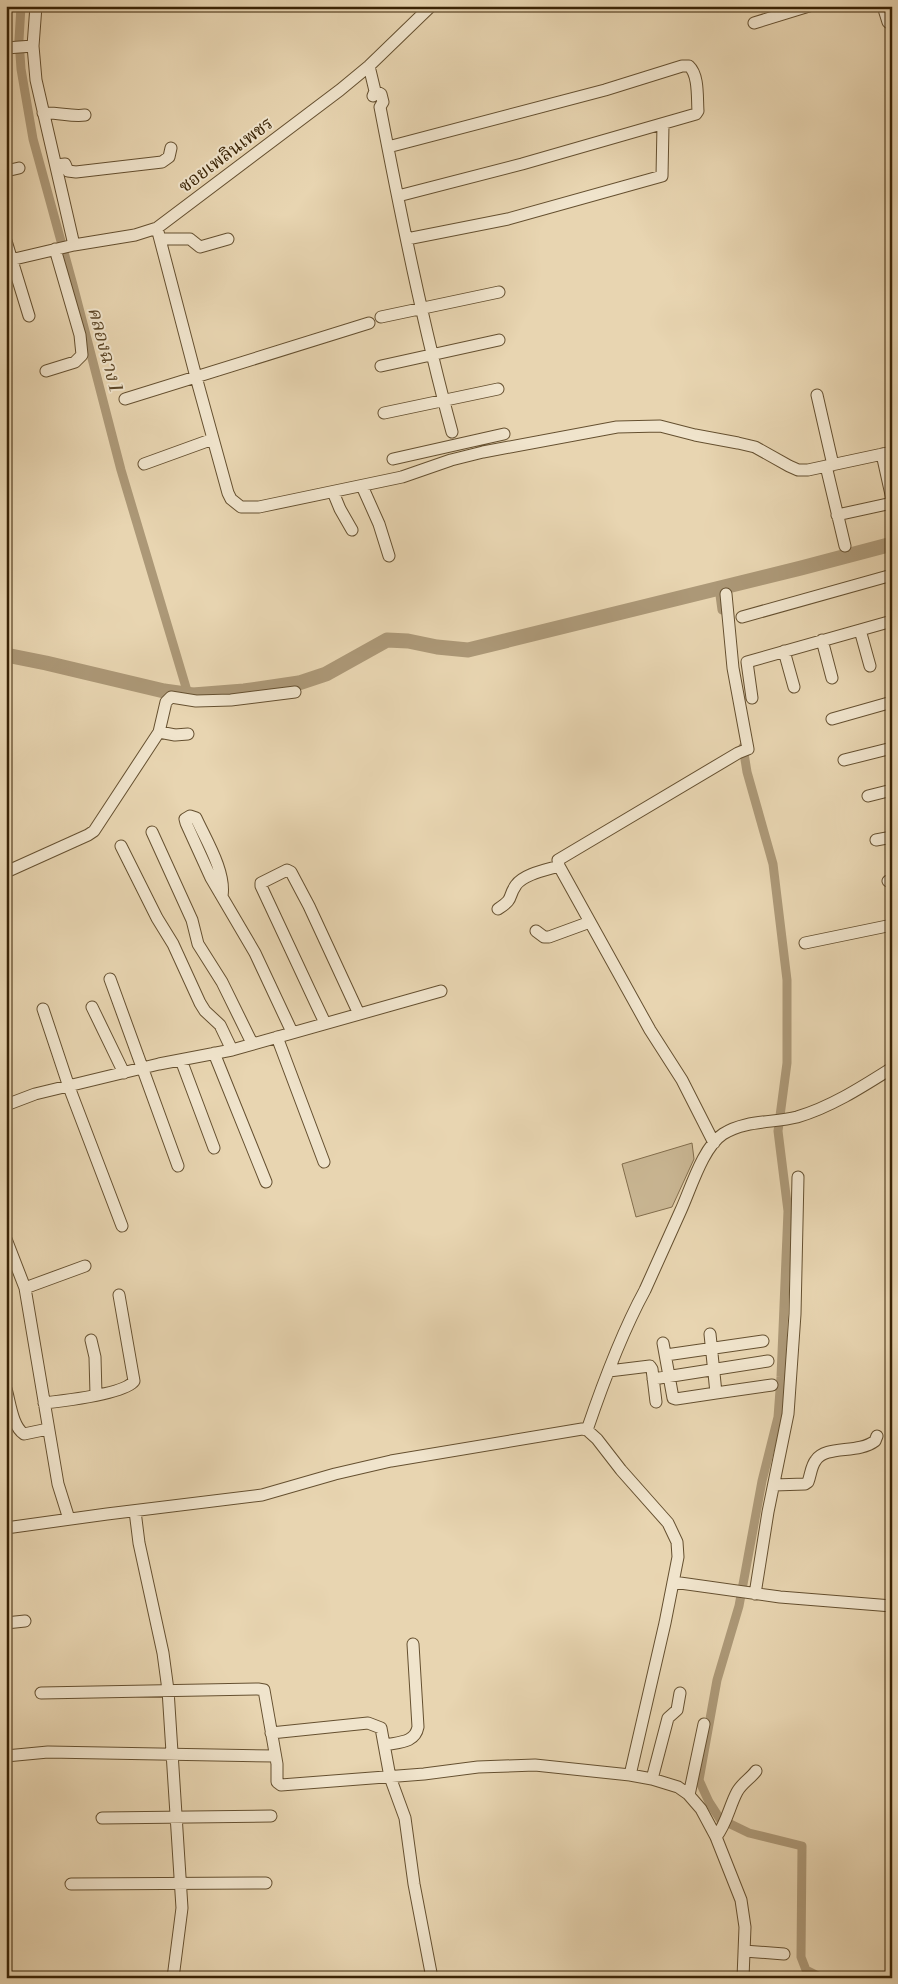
<svg xmlns="http://www.w3.org/2000/svg" width="898" height="1984" viewBox="0 0 898 1984" font-family="'Libre Bodoni','Noto Serif Thai',serif">
<style>
.green{fill:#cab794;stroke:#826d4c}
.lines{fill:none;stroke-linecap:round;stroke-linejoin:round}
.canal{stroke:#ac9877;stroke-width:9}
.river{stroke:#ac9877;stroke-width:15}
.minor-casing{stroke:#655030;stroke-width:13}
.minor{stroke:#f0e4cc;stroke-width:11}
.labels{text-anchor:middle;dominant-baseline:central;stroke-width:4;stroke-linejoin:round;paint-order:stroke}
.street-label{font-size:18px;fill:#392305;stroke:#f0e4cc}
.water-label{font-size:19px;font-style:italic;fill:#5c4627;stroke:#f0e4cc}
</style>
<rect width="100%" height="100%" fill="#e8d5b1"/>
<filter id="stains"><feTurbulence type="fractalNoise" baseFrequency=".004" numOctaves="4"/><feColorMatrix values="0 0 0 0 .2 0 0 0 0 .09 0 0 0 0 .02 0 0 0 .5 -.17"/></filter>
<radialGradient id="worn" r=".72"><stop offset=".6" stop-color="#630" stop-opacity="0"/><stop offset="1" stop-color="#630" stop-opacity=".3"/></radialGradient>
<!-- green -->
<path class="green" d="M692,1143L694,1159L672,1207L636,1217L622,1164Z"/>
<g class="lines">
<!-- canal -->
<path class="canal" d="M21,6L19,40L21,69L33,139L73,285L121,470L188,694
M719,588L722,610
M743,747L747,772L773,864L787,980V1063L778,1131L788,1211L781,1377L778,1417L762,1481L739,1606L717,1680L699,1780L709,1802L720,1819L749,1833L802,1846L801,1957L806,1970L822,1978"/>
<!-- river -->
<path class="river" d="M6,655L46,663L164,691L193,695L244,691L299,683L326,674L387,640L408,641L437,647L468,650L801,568L892,544"/>
<!-- minor casing -->
<g class="minor-casing">
<path id="minor" d="M36,6L33,46L36,80L74,245
M883,6L888,22L892,25
M754,23L809,6
M6,48L33,46
M369,66L375,91L373,96
M375,91L381,94L383,102L380,107C401,216 423,325 452,432
M43,113C58,112 71,117 85,115
M388,147L605,90L682,66H689C699,75 697,98 698,111L696,114L522,164L398,196
M56,165L65,164L68,171L76,172L162,162L169,157L171,148
M6,171L19,168
M157,228L196,377L228,493L231,499L241,507H259L402,477L451,460L483,452L617,427L660,426L695,435L738,443L755,447L789,466L798,470H808L892,452
M160,239H190L200,247L228,239
M407,239L508,219L662,176L663,125
M6,241L29,316
M6,261L74,245L135,235L157,228L340,90L369,66L431,6
M381,317L499,292
M381,366L499,340
M46,371L75,362L82,355L80,335L55,249
M817,395L833,465
M125,399L369,323
M384,413L498,389
M882,454L892,499
M393,459L504,434
M144,464L213,439
M826,466L845,546
M362,486L379,524L389,556
M333,492L340,509L352,530
M837,515L892,503
M742,617L892,575
M860,630L870,666
M822,640L832,678
M784,651L794,687
M752,698L747,662L892,621
M832,719L892,702
M159,732L166,702L171,697L196,701L231,700L295,692
M844,760L892,748
M868,796L892,790
M152,832L192,920L198,944L222,982L252,1043
M876,840L892,837
M121,846L157,918L173,944L200,1003L205,1011L220,1025L232,1050
M6,872L88,835L94,831L159,732L175,735L188,734
M888,881L892,880
M222,896C226,872 206,840 196,818L190,816L185,819L186,823L211,878L255,953L292,1032
M498,909C515,898 507,898 516,885C524,874 546,870 559,866
M536,931L544,937H549L590,922
M805,943L892,925
M110,979L178,1166
M92,1007L124,1073
M43,1009L69,1087L122,1226
M325,1023L261,886V883L287,870L291,872L309,906L359,1014
M277,1037L324,1162
M214,1053L266,1182
M181,1060L214,1148
M6,1105L35,1094L159,1064L232,1050L441,991
M714,1143L682,1080L650,1030L559,866L558,860L738,753L748,749L733,668L726,594
M6,1239L25,1288L58,1484L69,1519
M25,1288L85,1266
M91,1340L95,1357L96,1395
M663,1343L673,1398L676,1399L716,1393L710,1334
M666,1355L763,1341
M609,1371L650,1366L652,1369L656,1402
M653,1379L768,1361
M6,1389C10,1402 12,1426 24,1434L48,1429
M716,1393L772,1385
M44,1403C62,1401 125,1394 134,1381L119,1295
M587,1430C603,1383 621,1334 645,1290C657,1263 669,1237 681,1210C691,1188 703,1147 723,1134C745,1120 773,1123 797,1117C831,1107 862,1087 892,1068
M774,1485L805,1484L808,1482C811,1474 811,1466 816,1460C826,1445 858,1454 875,1441L877,1436
M135,1511L139,1543L163,1653L168,1690L182,1908L173,1978
M6,1528L107,1514L262,1495L335,1474L391,1461L582,1429L587,1430L597,1439L621,1470L668,1523L677,1542L678,1557L665,1623L630,1775
M673,1582L780,1597L892,1606
M755,1594L768,1512L788,1414L795,1314L798,1177
M6,1623L25,1621
M41,1693L258,1689L264,1690L277,1764V1782L281,1785L424,1774L478,1767L535,1765L630,1775L652,1779L678,1787L688,1794L701,1809L716,1837L741,1900L745,1927L743,1978
M271,1733L368,1723L381,1728L390,1777L405,1818L414,1884L432,1978
M385,1745C399,1742 415,1743 418,1727L413,1644
M6,1756L48,1752L275,1756
M652,1779L668,1718L677,1710L680,1693
M689,1795L704,1724
M102,1818L271,1816
M716,1837C727,1823 729,1807 737,1792C742,1783 750,1779 756,1771
M71,1884L266,1883
M744,1951L784,1954"/>
</g>
<!-- minor -->
<use href="#minor" class="minor"/>
</g>
<g class="labels">
<!-- street labels -->
<g class="street-label">
<text transform="translate(226 155) rotate(-37)">ซอยเพลินเพชร</text>
</g>
<!-- water labels -->
<g class="water-label">
<text transform="translate(105 349) rotate(75)">คลองฉาง 1</text>
</g>
</g>
<!-- margin -->
<rect width="898" height="1984" fill="none" stroke="#e8d5b1" stroke-width="25"/>
<rect x="8" y="8" width="883" height="1969" fill="none" stroke="#392305" stroke-width="2.5"/>
<rect x="12" y="12" width="873" height="1959" fill="none" stroke="#392305"/>
<rect width="100%" height="100%" filter="url(#stains)"/>
<rect width="100%" height="100%" fill="url(#worn)"/>
</svg>
